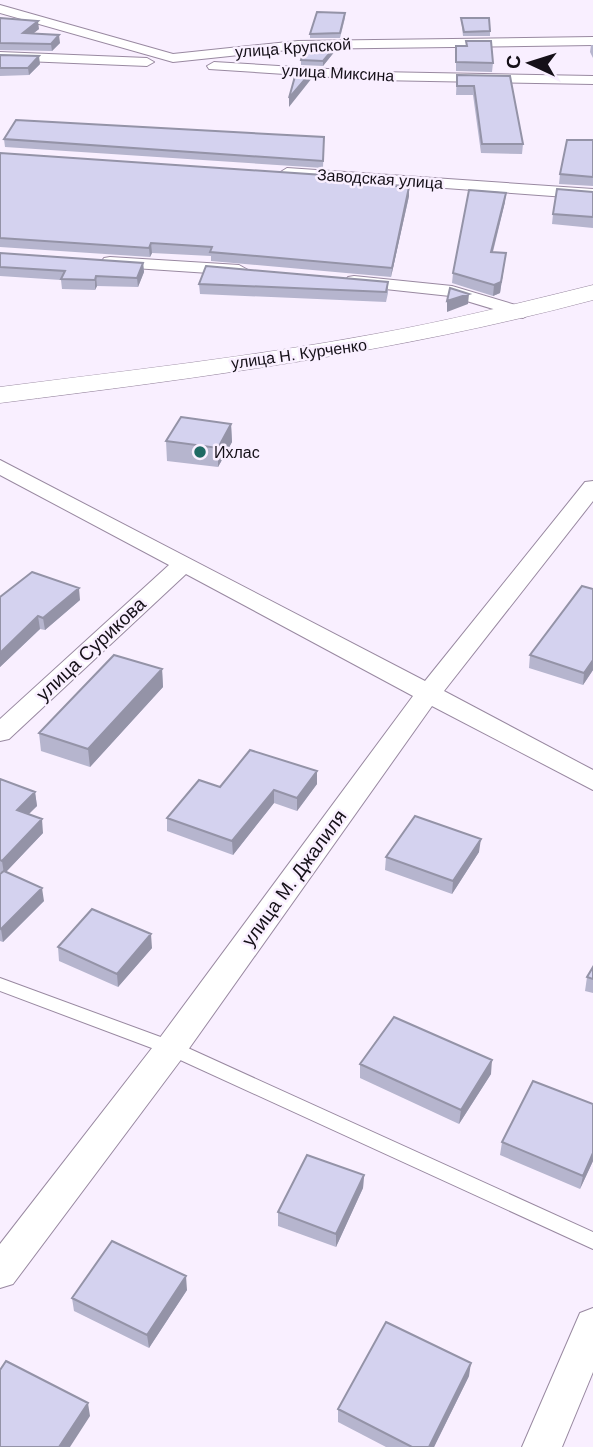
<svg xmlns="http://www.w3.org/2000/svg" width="593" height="1447" viewBox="0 0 593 1447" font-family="Helvetica,sans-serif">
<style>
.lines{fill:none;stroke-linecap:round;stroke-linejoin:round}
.service-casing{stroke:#9989a1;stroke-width:2}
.minor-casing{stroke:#9989a1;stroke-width:2}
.secondary-casing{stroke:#9989a1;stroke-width:1}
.service{fill:#fff;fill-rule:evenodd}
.minor{fill:#fff;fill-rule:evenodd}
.secondary{fill:#fff;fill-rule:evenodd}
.wall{fill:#b6b5ce}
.shaded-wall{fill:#9493a7}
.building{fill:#d4d2ef;stroke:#9493a7;stroke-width:2}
.poi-dot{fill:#1f6a64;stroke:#f9efff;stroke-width:2.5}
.labels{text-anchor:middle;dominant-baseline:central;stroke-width:5;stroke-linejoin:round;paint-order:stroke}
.far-street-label{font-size:16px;fill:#151018;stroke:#f9efff}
.far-poi-label{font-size:16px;fill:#151018;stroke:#f9efff;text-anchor:start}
.street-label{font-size:19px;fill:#151018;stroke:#f9efff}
</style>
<rect width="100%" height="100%" fill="#f9efff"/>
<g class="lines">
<!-- service casing -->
<g class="service-casing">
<path id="service" d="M0,978L177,1043L593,1232V1249L165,1053L0,991Z"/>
</g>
<!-- minor casing -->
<g class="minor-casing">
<path id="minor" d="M0,5L173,54L298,41L593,37V45L298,49L173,62L0,13Z
M0,52L147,58L154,62L147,66L0,60Z
M214,62L377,72L593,76V84L377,80L209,69L207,66Z
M287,168L593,189V199L282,176L279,173Z
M110,257L239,265L248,270L239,275L104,266L101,262L104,258Z
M354,276L452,286L529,309L532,313L523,318L450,296L348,285L345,281L348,277Z
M0,460L425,681L585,482L593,481V501L444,691L593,770V790L432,706L183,1057L13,1284L0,1288V1244L159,1039L413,696L186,574L9,739L0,741V719L169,565L0,475Z
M593,1308V1372L562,1447H522L580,1313Z"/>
</g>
<!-- secondary casing -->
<g class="secondary-casing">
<path id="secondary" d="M593,285V300C398,352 200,378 0,403V387C125,371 251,357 375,334C448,321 520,303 593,285Z"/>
</g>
<!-- service -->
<use href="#service" class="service"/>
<!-- minor -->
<use href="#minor" class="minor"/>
<!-- secondary -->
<use href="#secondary" class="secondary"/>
</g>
<!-- wall -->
<path class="wall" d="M345,13V18L340,38H310V34Z
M0,18L39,29L33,33L60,43L52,51L0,50Z
M461,18L490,31V36H463Z
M466,41L493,63L492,72L456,71V46H466Z
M591,45H593V58L590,52Z
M335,47V51L323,66L301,65V60Z
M0,55L40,64L29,75L0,76Z
M457,75L510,76L523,144L522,154L481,153L473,95H456Z
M324,137L323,168L5,147L4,139Z
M593,140V186L559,184L560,174Z
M0,153L322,181L409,196L391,277L211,261V256L152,253L150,257L0,247Z
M593,192V228L552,224L553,214Z
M505,202L493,252L506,253L500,293L493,296L452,283L453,273Z
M0,253L143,263L144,272L138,287L97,286L95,290L62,289L61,280L0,276Z
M388,282V293L386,302L200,294L199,284Z
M231,424L232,442L218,467L167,461L166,441Z
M593,589V670L583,685L529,668L530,655Z
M0,597L80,600L45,630L40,629L0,667Z
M162,669L163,687L90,767L41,751L39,733Z
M0,779L35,792L37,806L28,814L43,833L6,872L44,901L3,942L0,941V874L1,873L0,872Z
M317,784L297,811L274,803L233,855L167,831V818L220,787Z
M479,852L452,894L385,870L386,857Z
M58,947L152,948L118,987L59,961Z
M593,967V993L585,991L587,977Z
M360,1064L491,1074L459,1124L360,1078Z
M593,1104V1161L580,1189L500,1155L502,1142Z
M364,1175L363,1188L336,1247L278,1226V1212Z
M187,1290L149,1348L74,1311L72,1298Z
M469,1376L434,1447H386L338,1422V1409Z"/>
<!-- shaded-wall -->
<path class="shaded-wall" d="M38,21L39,29L24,41L23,33Z
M59,35L60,43L52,51L51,44Z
M335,47V51L323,66V61Z
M39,56L40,64L29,75L28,68Z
M313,70L312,78L289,107V98Z
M409,187V196L391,277L392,268Z
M506,193L505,202L490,262L491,252Z
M151,243L152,253L150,257L149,248Z
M506,253L500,293L493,296L494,285Z
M143,263L144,272L138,287L137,278Z
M96,276L97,286L95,290V280Z
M469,294L468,304L447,312V301Z
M231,424L232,442L218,467V448Z
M79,588L80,600L45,630L43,618Z
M38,616L40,629L0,667V653Z
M593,660V670L583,685L584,673Z
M162,669L163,687L90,767L88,749Z
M317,771V784L297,811V798Z
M274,790V803L233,855L232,841Z
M35,792L37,806L19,824L17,810Z
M42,819L43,833L4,874L2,861Z
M481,839L479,852L452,894L453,881Z
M42,888L44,901L3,942L1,929Z
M151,934L152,948L118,987L117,974Z
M492,1060L491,1074L459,1124L461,1110Z
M593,1153V1161L580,1189L583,1176Z
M364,1175L363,1188L336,1247V1234Z
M186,1276L187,1290L149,1348L147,1335Z
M471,1363L469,1376L434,1447H429Z
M88,1403L90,1416L70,1447H59Z"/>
<!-- building -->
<path class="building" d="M317,12L345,13L340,33L310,34Z
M0,18L38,21L23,33L59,35L51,44L0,43Z
M461,18H489L490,31L464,32Z
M466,41H491L493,63L456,62V46H467Z
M305,47H335L323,61L301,60Z
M0,55L39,56L28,68H0Z
M297,69L313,70L289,98Z
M457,75L510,76L523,144H482L474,86H457Z
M16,120L324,137L323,161L4,139Z
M567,140H593V177L560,174Z
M0,153L323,175L322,181L409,187L392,268L210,252L212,247L151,243L149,248L0,238Z
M557,189L593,192V217L553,214Z
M469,190L506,193L491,252L506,253L501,282L494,285L453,273Z
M0,253L143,263L137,278L96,276L95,280L61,279L65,271L0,267Z
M206,266L388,282L386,292L199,284Z
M450,288L469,294L447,301Z
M181,417L231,424L218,448L166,441Z
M32,572L79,588L43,618L38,616L0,653V597Z
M582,586L593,589V660L584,673L530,655Z
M114,655L162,669L88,749L39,733Z
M250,750L317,771L297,798L274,790L232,841L167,818L199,780L220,787Z
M0,779L35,792L17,810L42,819L2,861L0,860Z
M415,816L481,839L453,881L386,857Z
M4,871L42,888L1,929L0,928V874Z
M92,909L151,934L117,974L58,947Z
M593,967V979L587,977Z
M394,1017L492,1060L461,1110L360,1064Z
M533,1081L593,1104V1153L583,1176L502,1142Z
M307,1155L364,1175L336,1234L278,1212Z
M112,1241L186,1276L147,1335L72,1298Z
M386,1322L471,1363L429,1447H412L338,1409Z
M6,1361L88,1403L59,1447H0V1370Z"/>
<!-- markers -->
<circle class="poi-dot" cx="200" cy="452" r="7"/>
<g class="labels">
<!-- far-street labels -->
<g class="far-street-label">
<text transform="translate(293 48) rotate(-4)">улица Крупской</text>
<text transform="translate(338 73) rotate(3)">улица Миксина</text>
<text transform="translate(380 179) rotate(4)">Заводская улица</text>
<text transform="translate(299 354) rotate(-8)">улица Н. Курченко</text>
</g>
<!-- far-poi labels -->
<g class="far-poi-label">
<text x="214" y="452">Ихлас</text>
</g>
<!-- street labels -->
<g class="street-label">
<text transform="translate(91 649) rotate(-43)">улица Сурикова</text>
<text transform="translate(294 878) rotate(-54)">улица М. Джалиля</text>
</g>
</g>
<!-- north arrow -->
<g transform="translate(530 63) rotate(274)" stroke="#f9efff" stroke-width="5" paint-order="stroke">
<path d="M0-5L12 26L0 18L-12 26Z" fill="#151018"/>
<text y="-10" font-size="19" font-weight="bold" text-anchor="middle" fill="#151018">С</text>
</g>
</svg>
